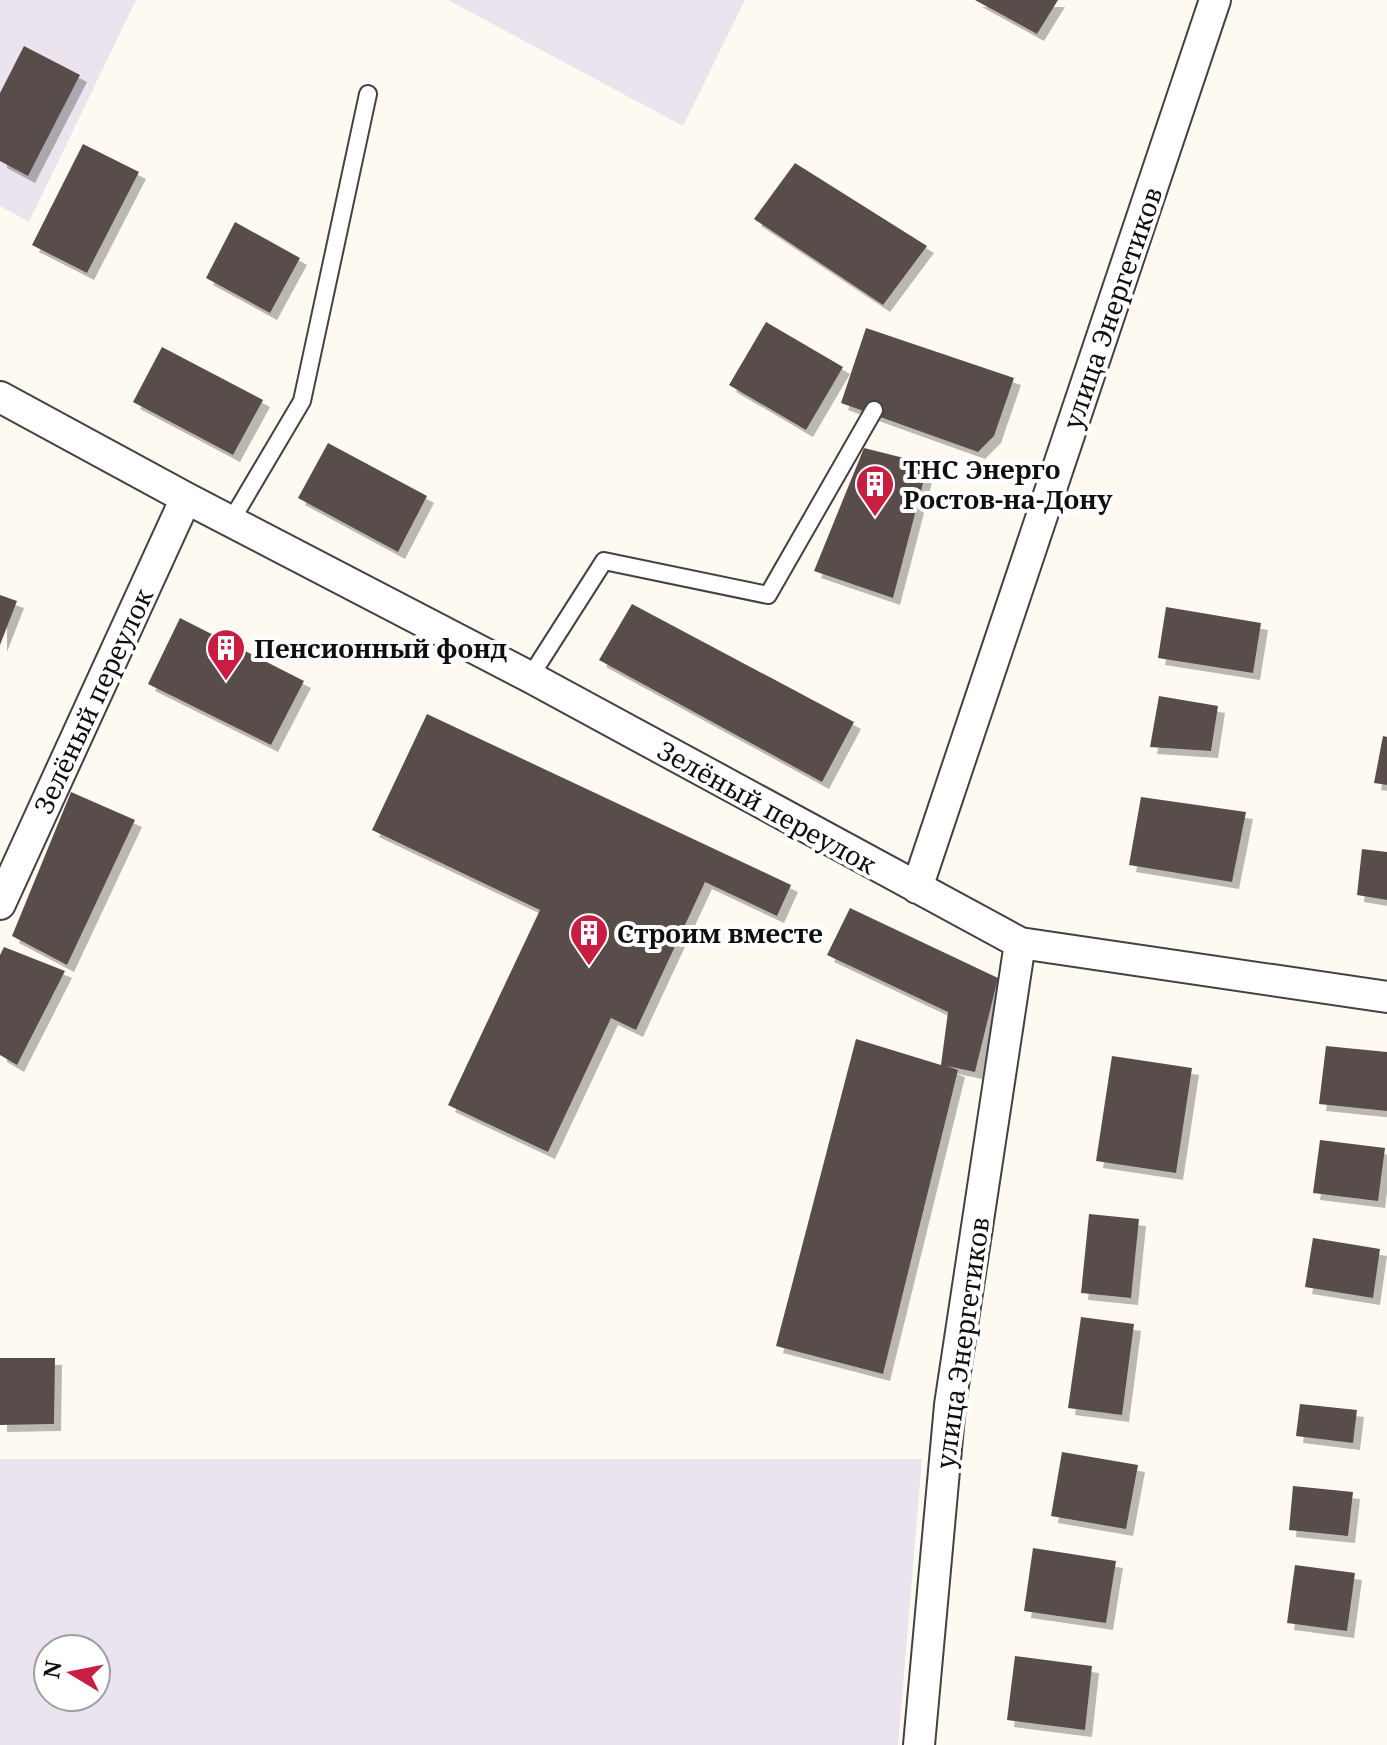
<svg xmlns="http://www.w3.org/2000/svg" width="1387" height="1745" viewBox="0 0 1387 1745" font-family="'Noto Serif',serif">
<style>
.industrial{fill:#ebe3ee;fill-rule:evenodd}
.building{fill:#584e4b;filter:url(#shadow)}
.lines{fill:none;stroke-linecap:round;stroke-linejoin:round}
.service-casing{stroke:#424242;stroke-width:20}
.minor-casing{stroke:#424242;stroke-width:34}
.service{stroke:#fff;stroke-width:16}
.minor{stroke:#fff;stroke-width:30}
.labels{text-anchor:middle;dominant-baseline:central;stroke-width:8;stroke-linejoin:round;paint-order:stroke}
.street-label{font-size:26px;fill:#0f0f0f;stroke:#fff}
.poi-label{font-size:26px;font-weight:bold;fill:#0f0f0f;stroke:#fff;text-anchor:start}
</style>
<defs>
<filter id="shadow"><feDropShadow dx="7" dy="7" stdDeviation="0" flood-color="#0004"/></filter>
</defs>
<rect width="100%" height="100%" fill="#fffaf1"/>
<!-- industrial -->
<path class="industrial" d="M0,0H136L29,222L0,206Z
M448,0H745L683,126Z
M0,1459H922L898,1745H0ZM48,1649H96V1697H48Z"/>
<!-- building -->
<path class="building" d="M975,0H1058L1037,34Z
M24,46L80,75L28,176L0,161V93Z
M83,144L139,172L87,273L32,245Z
M795,163L927,246L883,305L754,219Z
M235,222L300,258L270,313L206,278Z
M766,322L843,367L806,430L729,385Z
M866,328L1014,378L994,436L978,452L841,403Z
M162,347L263,400L233,455L133,402Z
M328,443L427,496L398,552L298,498Z
M864,448L928,464L893,598L814,571Z
M0,595L17,601L0,645Z
M632,604L854,722L822,782L599,660Z
M1166,607L1261,623L1253,673L1158,658Z
M180,618L304,681L271,745L148,684Z
M1159,696L1218,706L1211,751L1150,747Z
M427,714L791,885L777,916L705,882L636,1030L611,1018L548,1152L448,1105L540,910L372,830Z
M1383,736L1387,737V785L1374,783Z
M71,792L135,820L67,965L12,936Z
M1141,797L1246,812L1232,882L1129,865Z
M1362,849L1387,852V900L1357,895Z
M850,908L998,978L975,1072L947,1066L958,1070L883,1374L776,1346L856,1039L941,1065L948,1012L827,955Z
M4,947L65,971L17,1065L0,1055V955Z
M1326,1046L1387,1052V1111L1319,1104Z
M1112,1056L1192,1068L1176,1173L1096,1161Z
M1320,1140L1385,1148L1378,1201L1313,1193Z
M1089,1214L1139,1219L1131,1298L1081,1293Z
M1313,1238L1380,1249L1373,1298L1305,1287Z
M1081,1317L1134,1324L1122,1415L1068,1408Z
M0,1358H55L54,1424L0,1425Z
M1300,1404L1357,1410L1353,1443L1296,1436Z
M1062,1452L1138,1465L1126,1529L1051,1516Z
M1293,1486L1353,1492L1348,1536L1289,1530Z
M1033,1548L1116,1561L1106,1623L1024,1611Z
M1295,1565L1355,1573L1347,1631L1287,1623Z
M1015,1656L1092,1666L1085,1730L1007,1720Z"/>
<g class="lines">
<!-- service casing -->
<g class="service-casing">
<path id="service" d="M231,521L302,401L368,94
M530,677L604,561L768,595L874,410"/>
</g>
<!-- minor casing -->
<g class="minor-casing">
<path id="minor" d="M0,397L186,498L530,677L1020,943L1387,997
M917,888L1215,0
M0,904L186,498
M919,1745L950,1405L1020,943"/>
</g>
<!-- service -->
<use href="#service" class="service"/>
<!-- minor -->
<use href="#minor" class="minor"/>
</g>
<!-- icons -->
<defs>
<g id="building-pin" transform="scale(2)"><path d="M0 17L-7.5 6A9.5 9.5 0 1 1 7.5 6Z" fill="#c81e42" stroke="#fff"/><path d="M-4-6H4V6H1V3H-1V6H-4ZM-2.5-4.3h1.7v1.8h-1.7ZM.8-4.3h1.7v1.8H.8ZM-2.5-1h1.7V.8h-1.7ZM.8-1h1.7V.8H.8Z" fill="#fff"/></g>
</defs>
<g fill-rule="evenodd">
<use href="#building-pin" x="875" y="484"/>
<use href="#building-pin" x="226" y="648"/>
<use href="#building-pin" x="589" y="933"/>
</g>
<g class="labels">
<!-- street labels -->
<g class="street-label">
<text transform="translate(1112 308) rotate(-71)">улица Энергетиков</text>
<text transform="translate(93 701) rotate(-65)">Зелёный переулок</text>
<text transform="translate(767 807) rotate(29)">Зелёный переулок</text>
<text transform="translate(962 1343) rotate(-82)">улица Энергетиков</text>
</g>
<!-- poi labels -->
<g class="poi-label">
<text x="903" y="469">ТНС Энерго<tspan x="903" dy="30">Ростов-на-Дону</tspan></text>
<text x="254" y="648">Пенсионный фонд</text>
<text x="617" y="933">Строим вместе</text>
</g>
</g>
<!-- north arrow -->
<g transform="translate(72 1673) rotate(280)"><circle r="38" fill="#ffffff" stroke="#9f9f9f" stroke-width="2"/>
<path d="M0-6L14 30L0 20L-14 30Z" fill="#c81e42"/>
<text y="-12" font-size="22" font-weight="bold" text-anchor="middle" fill="#0f0f0f">N</text>
</g>
</svg>
